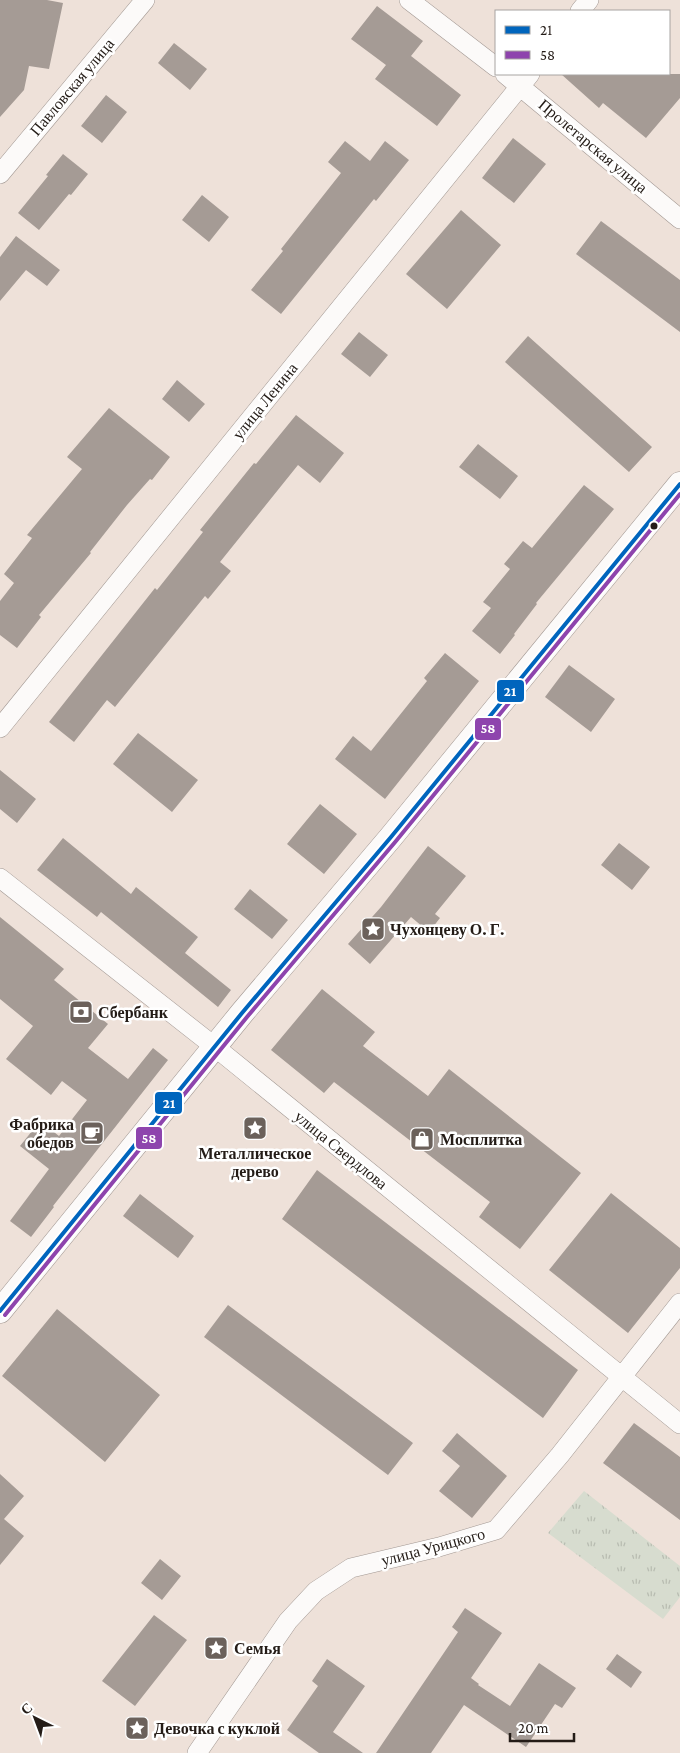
<svg xmlns="http://www.w3.org/2000/svg" width="680" height="1753" viewBox="0 0 680 1753" font-family="'Crimson Pro',serif">
<style>
.park{fill:url(#park-tufts)}
.building{fill:#a59b95}
.lines{fill:none;stroke-linecap:round;stroke-linejoin:round}
.minor-casing{stroke:#a29893;stroke-width:20}
.tertiary-casing{stroke:#a29893;stroke-width:25}
.minor{stroke:#fcfaf9;stroke-width:19}
.tertiary{stroke:#fcfaf9;stroke-width:24}
.bus-1-casing{stroke:#fff;stroke-width:8}
.bus-2-casing{stroke:#fff;stroke-width:8}
.bus-1{stroke:#0065bd;stroke-width:4}
.bus-2{stroke:#8e44ad;stroke-width:4}
.bus-dot{fill:#241c17;stroke:#fff;stroke-width:2}
.labels{text-anchor:middle;dominant-baseline:central;stroke-width:5;stroke-linejoin:round;paint-order:stroke}
.street-label{font-size:16px;fill:#241c17;stroke:#fff}
.poi-label{font-size:16px;font-weight:bold;fill:#241c17;stroke:#fff;text-anchor:start}
.line-badge{stroke:#fff;stroke-width:2}
.badge-label{font-size:14px;text-anchor:middle;font-weight:bold;fill:#fff}
</style>
<defs>
<pattern id="park-tufts" width="24" height="20" patternUnits="userSpaceOnUse" patternTransform="scale(1.25)"><rect width="24" height="20" fill="#d7dccf"/><path d="M3 7l-1-3M5 7V3M7 7l1-3M15 17l-1-3M17 17v-4M19 17l1-3" fill="none" stroke="#b8bcb1"/></pattern>
</defs>
<rect width="100%" height="100%" fill="#eee1d9"/>
<!-- park -->
<path class="park" d="M584,1491L680,1566V1597L663,1619L548,1533Z"/>
<!-- building -->
<path class="building" d="M0,0H47L63,3L49,69L29,66L24,90L0,117Z
M377,6L423,41L411,56L461,95L437,126L375,79L386,65L351,39Z
M174,43L207,69L190,90L158,63Z
M561,74H680V98L646,138L603,103L599,108Z
M106,95L127,112L102,143L81,126Z
M513,138L546,164L514,203L482,178Z
M345,141L370,161L385,141L409,160L376,201L374,199L281,314L251,290L283,251L281,249L341,173L328,162Z
M63,154L88,174L71,195L69,194L39,230L18,213L48,176L46,175Z
M202,195L229,217L209,242L182,220Z
M461,210L501,245L447,309L406,274Z
M601,221L680,280V332L576,254Z
M16,236L60,270L47,286L26,270L0,301V257Z
M359,332L388,355L370,377L341,354Z
M528,336L652,447L629,472L505,362Z
M177,380L205,404L189,422L162,399Z
M109,408L170,457L152,480L150,479L127,505L90,552L91,553L39,615L41,617L17,648L0,635V601L14,583L4,574L32,538L27,535L82,469L67,457Z
M296,415L344,453L320,483L298,465L220,562L231,571L208,599L205,596L115,707L107,700L74,742L49,722L155,588L157,590L203,532L200,530L254,463L256,464Z
M478,444L518,476L500,499L459,467Z
M584,485L614,509L536,603L537,604L514,634L515,635L500,654L472,631L491,608L483,602L510,569L504,564L523,541L532,548Z
M445,653L479,681L385,799L335,759L353,736L371,751L427,681L424,678Z
M569,665L615,699L591,732L545,697Z
M138,733L198,780L172,812L113,764Z
M0,770L36,799L17,823L0,809Z
M320,804L357,834L324,874L287,844Z
M63,838L131,894L136,887L198,937L185,953L231,990L218,1007L101,912L97,917L37,870Z
M619,843L650,867L632,890L601,865Z
M428,846L466,876L435,914L440,918L429,932L411,917L370,964L348,944L381,907Z
M250,889L288,920L272,939L234,909Z
M0,917L64,969L54,980L108,1024L88,1048L128,1079L153,1048L168,1060L53,1206L54,1207L31,1237L10,1221L49,1169L20,1146L40,1121L59,1136L87,1100L62,1081L51,1095L6,1059L33,1026L0,999Z
M322,989L375,1032L363,1046L428,1096L449,1069L581,1173L520,1249L479,1217L490,1202L334,1082L324,1093L271,1050Z
M317,1170L578,1370L543,1418L282,1219Z
M611,1193L680,1248V1268L628,1333L549,1270Z
M140,1194L194,1236L178,1258L123,1216Z
M228,1305L413,1443L388,1475L204,1337Z
M57,1309L160,1395L105,1462L2,1376Z
M634,1423L680,1457V1520L603,1463Z
M457,1433L507,1476L472,1518L439,1491L460,1466L442,1451Z
M0,1474L24,1496L4,1519L24,1536L0,1565Z
M160,1559L181,1576L162,1600L141,1583Z
M465,1608L502,1633L471,1678L479,1684L478,1685L510,1706L539,1663L576,1688L562,1708L555,1704L526,1747L464,1705L431,1753H376L458,1632L452,1627Z
M154,1615L187,1640L135,1706L102,1681Z
M617,1654L642,1672L631,1688L606,1669Z
M327,1659L365,1686L333,1732L363,1753H319L287,1730L318,1686L312,1681Z"/>
<g class="lines">
<!-- minor casing -->
<g class="minor-casing">
<path id="minor" d="M409,0L496,67
M580,11L589,0
M505,74L680,219
M0,174L145,0
M0,728L530,74
M0,878L215,1047L680,1424
M197,1753L288,1621L316,1591L351,1568L439,1547L496,1530L560,1455L680,1303"/>
</g>
<!-- tertiary casing -->
<g class="tertiary-casing">
<path id="tertiary" d="M0,1311L242,1013L391,837L680,484"/>
</g>
<!-- minor -->
<use href="#minor" class="minor"/>
<!-- tertiary -->
<use href="#tertiary" class="tertiary"/>
<!-- bus-1 casing -->
<g class="bus-1-casing">
<path id="bus-1" d="M0,1311L242,1013L391,837L680,484"/>
</g>
<!-- bus-2 casing -->
<g class="bus-2-casing">
<path id="bus-2" d="M5,1315L247,1017L396,841L680,494"/>
</g>
<!-- bus-1 -->
<use href="#bus-1" class="bus-1"/>
<!-- bus-2 -->
<use href="#bus-2" class="bus-2"/>
</g>
<!-- icons -->
<defs>
<g id="sight-square" transform="scale(1.25)"><rect x="-9" y="-9" width="18" height="18" rx="4" fill="#6b615b" stroke="#fff"/><path d="M0-6L1.8-2.2L6-1.7L2.9 1.2L3.7 5.4L0 3.3L-3.7 5.4L-2.9 1.2L-6-1.7L-1.8-2.2Z" fill="#fff"/></g>
<g id="bank-square" transform="scale(1.25)"><rect x="-9" y="-9" width="18" height="18" rx="4" fill="#6b615b" stroke="#fff"/><path d="M-6-4H6V4H-6ZM0-2.3a2.3 2.3 0 1 0 0 4.6a2.3 2.3 0 1 0 0-4.6Z" fill="#fff"/></g>
<g id="cafe-square" transform="scale(1.25)"><rect x="-9" y="-9" width="18" height="18" rx="4" fill="#6b615b" stroke="#fff"/><path d="M-5.5-4.5H6V0H3Q3 3.5 0 3.5H-2.5Q-5.5 3.5-5.5 0ZM3-3.2v2h1.7v-2ZM-6 4.5H4V6H-6Z" fill="#fff"/></g>
<g id="shop-square" transform="scale(1.25)"><rect x="-9" y="-9" width="18" height="18" rx="4" fill="#6b615b" stroke="#fff"/><path d="M-5-2.5h2.3a2.7 3.5 0 0 1 5.4 0H5L5.5 6h-11ZM-1.5-2.5h3a1.5 2.3 0 0 0-3 0Z" fill="#fff"/></g>
</defs>
<g fill-rule="evenodd">
<use href="#sight-square" x="373" y="929"/>
<use href="#bank-square" x="81" y="1012"/>
<use href="#sight-square" x="255" y="1128"/>
<use href="#cafe-square" x="92" y="1133"/>
<use href="#shop-square" x="422" y="1139"/>
<use href="#sight-square" x="216" y="1648"/>
<use href="#sight-square" x="137" y="1728"/>
</g>
<!-- markers -->
<circle class="bus-dot" cx="654" cy="526" r="4.5"/>
<g class="labels">
<!-- street labels -->
<g class="street-label">
<text transform="translate(72 87) rotate(-50)">Павловская улица</text>
<text transform="translate(593 146) rotate(40)">Пролетарская улица</text>
<text transform="translate(265 401) rotate(-51)">улица Ленина</text>
<text transform="translate(341 1150) rotate(39)">улица Свердлова</text>
<text transform="translate(433 1547) rotate(-15)">улица Урицкого</text>
</g>
<!-- poi labels -->
<g class="poi-label">
<text x="390" y="929">Чухонцеву О. Г.</text>
<text x="98" y="1012">Сбербанк</text>
<text x="74" y="1124" text-anchor="end">Фабрика<tspan x="74" dy="18">обедов</tspan></text>
<text x="440" y="1139">Мосплитка</text>
<text x="255" y="1153" text-anchor="middle">Металлическое<tspan x="255" dy="18">дерево</tspan></text>
<text x="234" y="1648">Семья</text>
<text x="154" y="1728">Девочка с куклой</text>
</g>
</g>
<g class="line-badge">
<rect x="496" y="679" width="29" height="24" rx="5" fill="#0065bd"/>
<rect x="474" y="717" width="28" height="24" rx="5" fill="#8e44ad"/>
<rect x="154" y="1091" width="29" height="24" rx="5" fill="#0065bd"/>
<rect x="135" y="1126" width="28" height="24" rx="5" fill="#8e44ad"/>
</g>
<g class="badge-label">
<text x="510" y="696">21</text>
<text x="488" y="733">58</text>
<text x="169" y="1108">21</text>
<text x="149" y="1143">58</text>
</g>
<!-- legend -->
<rect x="495" y="10" width="175" height="65" fill="#ffffff" stroke="#a7a4a2"/>
<rect x="505" y="26" width="25" height="8" fill="#0065bd" stroke="#a7a4a2"/>
<text x="540" y="35" font-size="15" fill="#241c17">21</text>
<rect x="505" y="51" width="25" height="8" fill="#8e44ad" stroke="#a7a4a2"/>
<text x="540" y="60" font-size="15" fill="#241c17">58</text>
<!-- north arrow -->
<g transform="translate(35 1718) rotate(318)" stroke="#ffffff" stroke-width="4" paint-order="stroke">
<path d="M0-4L9 19L0 12L-9 19Z" fill="#241c17"/>
<text y="-8" font-size="14" font-weight="bold" text-anchor="middle" fill="#241c17">С</text>
</g>
<!-- scale -->
<path d="M510 1733v8h64v-8" fill="none" stroke="#241c17" stroke-width="2.5"/>
<text x="518" y="1733" font-size="15" fill="#241c17" stroke="#ffffff" stroke-width="4" paint-order="stroke">20 m</text>
</svg>
